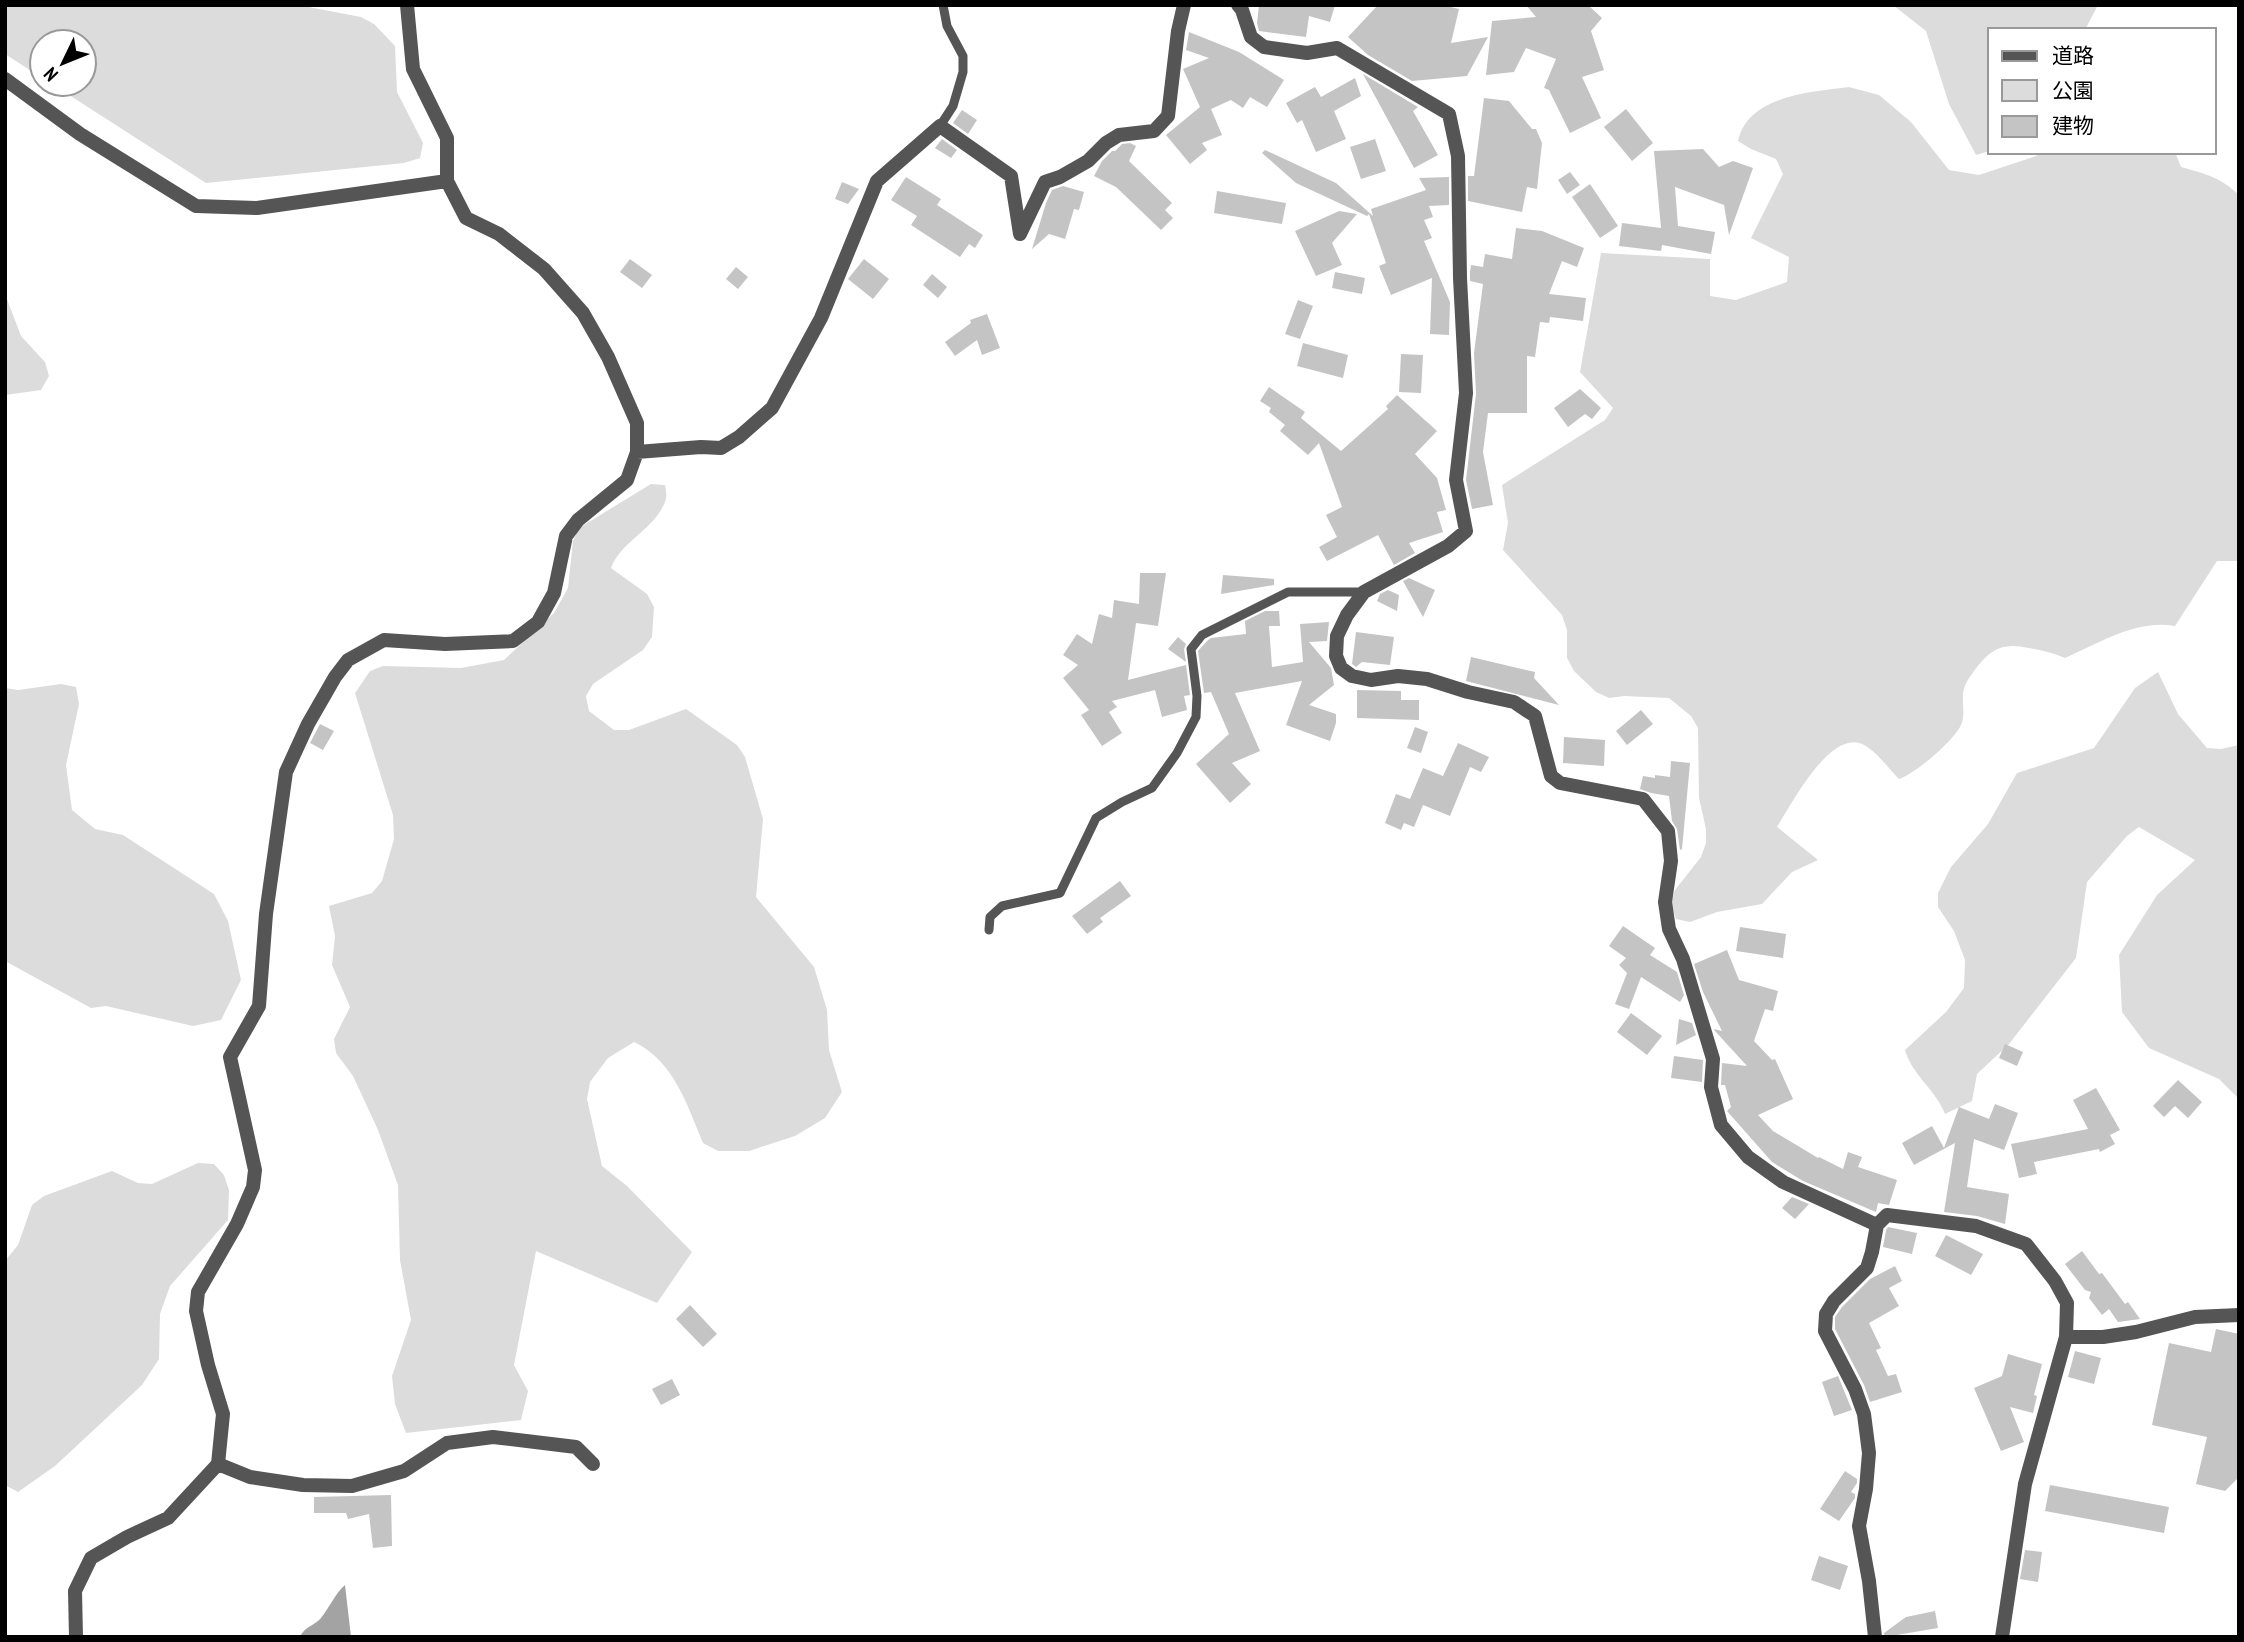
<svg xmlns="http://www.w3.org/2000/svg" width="2244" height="1642" viewBox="0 0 2244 1642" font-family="'PT Sans Narrow','Noto Sans JP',sans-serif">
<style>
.green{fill:#dcdcdc}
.water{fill:#a3a3a3}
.building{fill:#c4c4c4}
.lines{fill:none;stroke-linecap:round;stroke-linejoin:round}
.service{stroke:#555;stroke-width:9}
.minor{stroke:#555;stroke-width:14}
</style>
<rect width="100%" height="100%" fill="#fff"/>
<!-- green -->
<path class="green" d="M5,5H298L361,17L374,24L395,46L397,92L423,143L420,158L404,163L206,183L52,84H84V42H42V78L5,54Z
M1893,5H2098L2085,30H1990V151L1976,155L1949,104L1926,31Z
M1849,87L1879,95L1911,122L1949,170L1979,175L2036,156L2040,152H2175L2181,167C2206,174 2220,177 2239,195V561H2217L2175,626C2137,619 2099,643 2065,658C2053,653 2042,650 2029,648C2002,642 1990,649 1974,671C1969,678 1963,686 1963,695C1962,706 1966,716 1960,727C1951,743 1916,773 1899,779C1889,769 1877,752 1864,745C1831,727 1791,805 1777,827L1818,860L1792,872L1762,904L1717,912L1690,922L1676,919L1671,904L1675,890L1701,857L1706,843V829L1699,798L1698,728L1691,716L1669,698L1624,696L1609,698L1596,692L1574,671L1567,658V630L1562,615L1503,550L1508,523L1502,485L1605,420L1613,408L1580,372L1601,253L1710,259V296L1736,300L1787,282L1789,257L1751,238L1783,174L1776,159L1751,149L1738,141C1748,95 1811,92 1849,87Z
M5,294L21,336L45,362L49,376L41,390L5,395Z
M651,484L665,485C666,490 667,497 665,502C654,530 621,541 611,568L647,594L654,607L652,637L643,650L593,684L586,696L589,711L614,730H629L686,709L737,745L745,757L763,819L756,897L814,967L827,1010L829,1050L842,1092L825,1118L795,1136L749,1151H718L703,1143C687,1105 674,1061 634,1042L608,1058L590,1082L587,1099L602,1166L627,1186L692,1252L657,1303L536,1251L514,1365L528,1391L521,1420L406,1433L395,1404L392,1376L411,1320L400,1260L398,1185L378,1130L353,1076L336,1053L334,1039L350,1007L332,965L335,936L329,906L372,893L382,881L394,839L393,815L355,693L370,671L383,666L461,668L504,660L554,613L568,588L573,541L579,528Z
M2158,672L2178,714L2207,748L2221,749L2239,745V1099L2219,1079L2149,1048L2122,1012L2119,955L2157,895L2195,860L2139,827L2127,836L2087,882L2076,958L2009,1044L1977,1074L1972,1101L1945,1114C1936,1090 1912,1075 1905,1050L1946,1012L1964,988L1965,960L1954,931L1938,907V893L1951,867L1988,824L2017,773L2094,748L2135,688Z
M61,684L76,687L79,704L66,765L72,810L95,829L123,835L214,894L228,921L241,980L221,1020L193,1026L106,1006L91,1008L5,961V688L18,690Z
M198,1163L214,1164L224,1175L229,1190L228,1220L170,1286L160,1314L159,1359L142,1385L55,1466L18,1492L5,1485V1261L18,1245L32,1205L44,1196L112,1171L138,1183L152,1184Z"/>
<!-- water -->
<path class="water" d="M345,1585L351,1637H300C305,1626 314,1626 321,1618C330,1607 334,1595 345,1585Z"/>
<!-- building -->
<path class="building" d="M1259,5H1335L1330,22L1309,16L1306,37L1259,31L1257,23Z
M1378,5H1442L1459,9L1451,43L1488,37L1467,76L1412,81L1368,55L1348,37Z
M1526,5H1588L1602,18L1591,31L1604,70L1582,77L1601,118L1570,133L1549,90L1544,88L1556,59L1526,48L1514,72L1486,75L1492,21L1536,17Z
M1189,32L1239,52L1284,80L1267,107L1250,97L1243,108L1231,100L1211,109L1222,135L1202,143L1207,150L1190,164L1166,135L1200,107L1183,69L1209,58L1186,50Z
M1363,74L1418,107L1413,111L1438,155L1414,168Z
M1355,78L1361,96L1334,111L1346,139L1316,152L1302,120L1297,123L1286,103L1315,87L1321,97Z
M1484,98L1509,101L1532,129H1536L1542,143L1537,189L1527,187L1522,212L1468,201V176H1474Z
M1626,109L1653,143L1632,161L1604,127Z
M962,110L977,120L968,134L953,123Z
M942,139L957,150L951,158L935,148Z
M1375,139L1386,171L1361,179L1350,147Z
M1130,143L1136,146L1129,161L1172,203L1165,210L1173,218L1161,230L1116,187L1094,176L1102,161L1112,151H1115L1122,144Z
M1703,149L1719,167L1733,161L1753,168L1729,235L1724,205L1675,187L1678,226L1715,232L1711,254L1662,245L1661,251L1619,246L1622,223L1661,228L1654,151Z
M1265,150L1336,183L1373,216L1371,209L1426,190L1419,178L1449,177V205L1429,206L1433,217L1424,220L1432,238L1424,241L1450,302L1449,335L1430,334L1432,278L1391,295L1379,266L1386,263L1369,214L1367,216L1296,183L1262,153Z
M1570,172L1580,185L1567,194L1558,180Z
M906,177L941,199L937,205L983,235L975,248L969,244L960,257L911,225L917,216L891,200Z
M842,182L859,189L848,204L835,199Z
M1590,184L1618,226L1600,238L1572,197Z
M1063,186L1084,192L1079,210L1074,209L1065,239L1049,234L1032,249L1046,203L1052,190Z
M1217,191L1286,203L1282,224L1214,213Z
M1339,211L1357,214L1332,243L1342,265L1316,276L1295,231Z
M1516,228L1542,231L1584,248L1577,267L1562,261L1549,294L1586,298L1583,321L1550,317L1549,323L1540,322L1535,357L1527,356V413H1488L1483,452L1493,505L1472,509L1466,480L1476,394L1474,353L1483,284L1470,281V272L1471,265L1483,267L1485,254L1512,259Z
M630,259L652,275L642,288L620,272Z
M864,259L889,279L873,299L848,279Z
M736,267L748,277L738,289L726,279Z
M1335,272L1365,278L1362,294L1332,288Z
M932,274L947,287L938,298L923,285Z
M1298,300L1313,306L1300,339L1285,334Z
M987,314L1000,348L982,355L977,340L955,356L945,342L971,323L970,320Z
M1303,343L1348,355L1343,378L1297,366Z
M1401,354L1423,355L1421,393L1399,392Z
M1269,387L1305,412L1301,418L1341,451L1388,409L1386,406L1397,395L1437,431L1415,454L1437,478L1446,510L1437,512L1443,532L1409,543L1415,553L1394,565L1378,535L1327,561L1319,547L1337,537L1326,515L1342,507L1319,443L1308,455L1280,431L1285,425L1269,412L1271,408L1260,401Z
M1580,389L1601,408L1592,419L1585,414L1568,427L1554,408Z
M1140,573H1166L1158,626L1136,623L1128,680L1186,665L1190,695L1184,696L1187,710L1162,717L1155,690L1112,701L1117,707L1109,712L1122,733L1102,746L1081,715L1089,710L1063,678L1078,665L1063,655L1077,634L1092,644L1099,614L1112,618L1114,600L1139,604Z
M1223,575L1274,579V585L1221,594Z
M1409,578L1435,590L1423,617L1403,581Z
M1388,590L1399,595L1397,611L1377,601L1380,594Z
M1265,611H1279L1280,626H1269L1272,667L1303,662L1300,624L1329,622L1327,641L1309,642L1331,668L1334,685L1309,705L1336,714V723L1330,741L1286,725L1302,681L1235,693L1260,751L1232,763L1251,784L1230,803L1196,764L1229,734L1211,692L1204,693L1198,651L1207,641L1211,638L1246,634L1245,621Z
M1356,632L1394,637L1390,665L1362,662L1356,667L1352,664Z
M1178,637L1186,644L1184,649L1186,662L1168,649Z
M1471,657L1535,672L1534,678L1559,705L1466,681Z
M1357,690L1401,691V700H1419V720L1357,718Z
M1641,710L1653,724L1627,745L1616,731Z
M320,724L334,731L323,750L310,743Z
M1415,727L1428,732L1421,753L1407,748Z
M1564,737L1605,740L1604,766L1563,763Z
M1458,743L1489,757L1481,772L1470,767L1450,816L1423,805L1414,827L1404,823L1401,830L1385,823L1396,794L1410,799L1423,768L1443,776Z
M1671,761L1690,763L1682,849L1680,850L1677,829L1672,821L1669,796L1651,793L1640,789L1643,776L1655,778V775L1670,777Z
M1120,881L1131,896L1100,918L1103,922L1087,934L1072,916Z
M1623,926L1655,948L1650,955L1677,972L1684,995L1680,1002L1641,977L1629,1009L1615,1004L1627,973L1619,965L1626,958L1609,946Z
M1740,927L1786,934L1783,958L1736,951Z
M1727,950L1739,980L1778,991L1773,1011L1765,1009L1754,1041L1772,1060L1775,1059L1793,1099L1758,1115L1773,1131L1818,1158L1819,1157L1843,1169L1848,1152L1862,1157L1858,1167L1897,1180L1889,1205L1878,1203L1876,1212L1803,1181L1772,1162L1727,1111L1731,1107L1725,1085H1721L1722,1063L1747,1066L1715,1031L1714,1029L1722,1031L1703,992L1694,964Z
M1631,1013L1662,1036L1647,1055L1617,1032Z
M1679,1019L1692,1023L1696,1035L1676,1045Z
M2005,1044L2023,1052L2017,1066L1999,1058Z
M1674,1056L1703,1060L1702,1082L1671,1078Z
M2178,1080L2202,1102L2188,1118L2175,1106L2164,1117L2153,1106Z
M2096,1088L2120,1130L2110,1135L2115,1144L2100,1152L2099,1149L2034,1162L2037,1174L2019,1178L2011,1144L2088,1129L2073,1100Z
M1995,1104L2018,1113L2004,1150L1974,1139L1967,1187L2009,1194L2005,1224L1977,1216L1944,1212L1955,1143L1914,1165L1902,1143L1932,1126L1944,1148L1959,1107L1989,1119Z
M1792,1197L1809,1204L1795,1219L1782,1208Z
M1888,1227L1917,1233L1912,1254L1883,1247L1886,1230Z
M1946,1235L1983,1254L1971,1275L1935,1256Z
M2082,1251L2099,1274L2102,1273L2125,1304L2128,1302L2140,1319L2118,1322L2109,1309L2102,1315L2089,1298L2091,1292L2085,1290L2065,1264Z
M1895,1266L1902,1281L1889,1288L1899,1306L1869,1323L1881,1348L1876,1350L1888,1376L1896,1374L1902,1392L1870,1402L1864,1385L1835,1329V1317L1842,1307L1870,1279Z
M690,1305L717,1334L703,1347L676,1319Z
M2216,1329L2239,1334V1477L2225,1491L2196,1484L2207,1437L2152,1425L2169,1343L2211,1352Z
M2075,1351L2101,1358L2094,1384L2068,1377Z
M2008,1354L2042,1364L2034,1395L2037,1396L2033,1413L2010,1407L2024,1442L2001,1451L1974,1388L2002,1376Z
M1838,1376L1852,1410L1834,1416L1822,1382Z
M672,1379L680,1395L661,1405L652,1389Z
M1845,1471L1857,1479V1483L1851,1492L1855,1494V1498L1839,1521L1820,1509Z
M2050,1485L2169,1507L2164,1533L2045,1511Z
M391,1495L392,1546L373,1548L369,1514L348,1519L346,1513H314V1497Z
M2025,1550L2042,1552L2038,1582L2020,1579Z
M1819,1556L1848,1566L1840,1590L1811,1580Z
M1935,1611L1938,1628L1885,1637L1884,1633L1906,1617Z"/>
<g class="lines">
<!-- service -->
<path class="service" d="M940,126L953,106L963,72V56L947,26L943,5
M989,930L990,917L1002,906L1060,893L1096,818L1122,802L1152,788L1177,753L1196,717L1197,696L1191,649L1202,635L1288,592H1364"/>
<!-- minor -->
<path class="minor" d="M1238,5L1242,10L1251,37L1264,47L1307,53L1337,48L1449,114L1458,156L1460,278L1466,393L1456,480L1466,531L1448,546L1364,592L1347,615L1337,636L1336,656L1341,668L1352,676L1371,680L1398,676L1427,679L1468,692L1514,702L1535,716L1551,776L1560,783L1643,799L1668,831L1671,861L1665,902L1669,929L1683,959L1713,1059L1711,1087L1721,1125L1748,1157L1783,1182L1877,1225
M5,79L80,134L196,206L257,208L447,181
M637,452L701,447L721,448L739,437L772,408L821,318L877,181L940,126L1011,176L1020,234L1045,182L1060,177L1088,161L1106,143L1119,135L1154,131L1168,116L1178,31L1184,5
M2066,1337H2103L2136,1332L2195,1317L2239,1315
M218,1464L250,1477L303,1485L352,1486L404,1471L447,1443L493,1437L576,1447L593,1464
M76,1637L75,1591L91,1558L127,1537L168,1518L218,1464L223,1414L208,1365L196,1311L198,1292L237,1224L253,1187L255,1170L230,1057L259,1006L266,914L286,772L308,724L335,677L348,660L384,640L445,644L513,641L538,622L554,593L566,536L578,520L627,480L637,452V423L608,357L583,313L544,269L499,234L466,218L447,181V138L413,69L407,5
M1875,1637L1869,1581L1859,1526L1866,1489L1869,1453L1864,1414L1855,1389L1825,1331L1826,1314L1834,1301L1867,1268L1872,1252L1877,1225L1887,1215L1976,1226L2026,1244L2055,1281L2067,1303L2066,1337L2025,1484L2002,1637"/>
</g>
<!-- border -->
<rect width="2244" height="1642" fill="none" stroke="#000000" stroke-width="14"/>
<!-- legend -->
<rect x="1988" y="28" width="228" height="126" fill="#ffffff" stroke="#999999" stroke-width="2"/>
<rect x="2002" y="51" width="35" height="10" fill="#555555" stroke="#999999" stroke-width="2"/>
<text x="2052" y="63" font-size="21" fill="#000000">道路</text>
<rect x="2002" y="80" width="35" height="21" fill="#dcdcdc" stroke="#999999" stroke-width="2"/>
<text x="2052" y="98" font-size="21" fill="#000000">公園</text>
<rect x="2002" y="116" width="35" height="21" fill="#c4c4c4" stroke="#999999" stroke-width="2"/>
<text x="2052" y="133" font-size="21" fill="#000000">建物</text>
<!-- north arrow -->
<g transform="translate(63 63) rotate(227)"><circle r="33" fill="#ffffff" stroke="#999999" stroke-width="2"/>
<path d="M0-5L12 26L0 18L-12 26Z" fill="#000000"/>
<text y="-10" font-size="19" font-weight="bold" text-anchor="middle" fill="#000000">N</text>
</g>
</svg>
